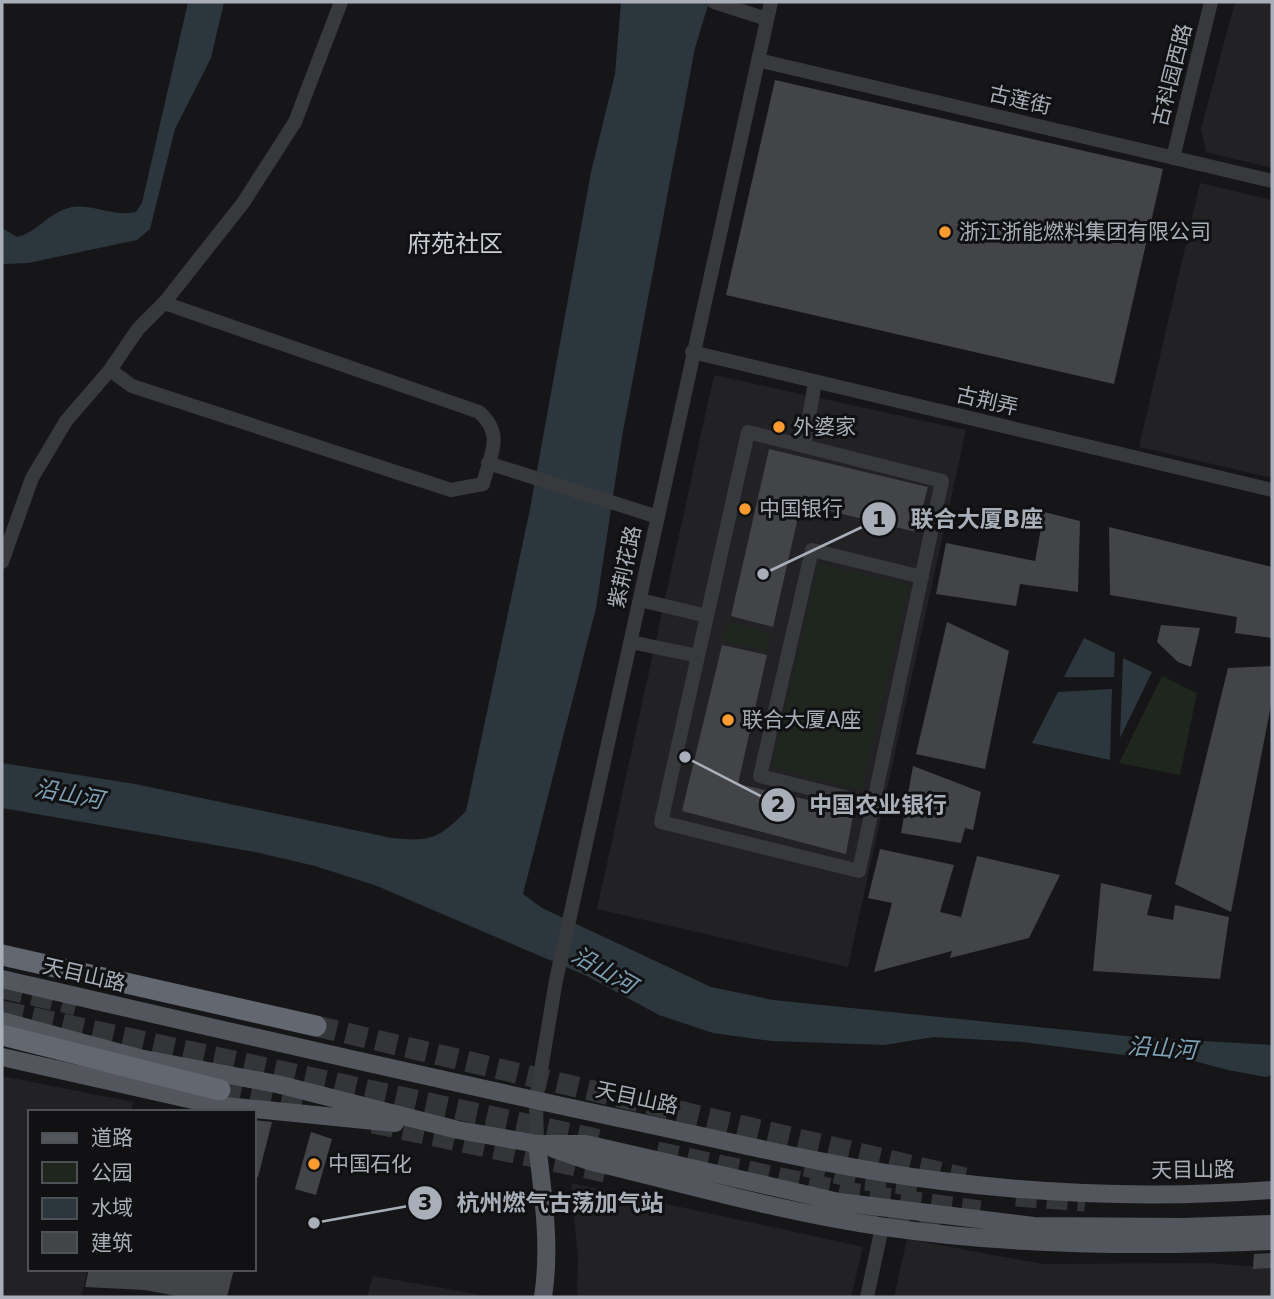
<svg xmlns="http://www.w3.org/2000/svg" width="1274" height="1299" viewBox="0 0 1274 1299" font-family="'DejaVu Sans','Noto Sans SC',sans-serif">
<style>
.built{fill:#222225}
.green{fill:#1e261e}
.water{fill:#2c373d}
.building{fill:#424448}
.lines{fill:none;stroke-linecap:round;stroke-linejoin:round}
.highway-tunnel{stroke:#333538;stroke-width:21;stroke-dasharray:21 10;stroke-linecap:butt}
.minor{stroke:#37393d;stroke-width:14}
.major{stroke:#53565d;stroke-width:18}
.highway{stroke:#63676f;stroke-width:21}
.poi-dot{fill:#f99b2e;stroke:#111113;stroke-width:2.5}
.labels{text-anchor:middle;dominant-baseline:central;stroke-width:6;stroke-linejoin:round;paint-order:stroke}
.street-label{font-size:21px;fill:#a8afb9;stroke:#111113}
.poi-label{font-size:21px;fill:#a8afb9;stroke:#111113;text-anchor:start}
.water-label{font-size:23px;font-style:italic;fill:#7da2b5;stroke:#111113}
.quarter-label{font-size:24px;fill:#c9cdd5;stroke:#111113}
.leader{fill:none;stroke:#a8afb9;stroke-width:2.5}
.callout-dot{fill:#a8afb9;stroke:#111113;stroke-width:2.5}
.mark-label{font-size:21px;text-anchor:middle;font-weight:bold;fill:#111}
.callout-label{font-size:23px;text-anchor:middle;font-weight:bold;fill:#a8afb9;stroke:#111113;stroke-width:6;stroke-linejoin:round;paint-order:stroke}
</style>
<rect width="100%" height="100%" fill="#161618"/>
<!-- built -->
<path class="built" d="M1235,2H1272V168L1206,152L1201,129Z
M1200,183L1272,200V478L1139,447Z
M714,375L966,430L848,967L597,909Z
M2,1076L133,1102L131,1112H30V1269H88L81,1297H2Z
M571,1183L863,1247L851,1297H577L578,1259Z
M907,1239L1043,1264L1207,1263L1272,1268V1297H894Z
M373,1276L493,1297H367Z"/>
<!-- green -->
<path class="green" d="M819,564L909,585L861,790L772,767Z
M728,622L770,633L766,651L723,641Z
M1162,676L1197,693L1180,775L1119,763Z"/>
<!-- water -->
<path class="water" d="M188,2H224L211,58L175,129L150,229L137,240L28,263L2,264V228L17,237C37,232 46,216 65,209C87,200 113,218 136,212L142,203Z
M621,2H709L695,48L622,437L596,608L523,894L542,908L711,987L773,1000L1136,1037L1272,1045V1075L1266,1077L1228,1070L1179,1057L1147,1058L1023,1042L934,1037L884,1045L772,1041L713,1033L659,1015L587,976L377,886L315,866L255,852L2,808V763L135,784L392,838C429,842 439,839 466,811L530,509L591,172L615,74Z
M1084,638L1115,653L1114,677H1064Z
M1123,658L1152,672L1120,738Z
M1112,689L1110,760L1032,743L1058,692Z"/>
<!-- building -->
<path class="building" d="M775,80L1163,169L1114,384L726,295Z
M769,449L928,487L916,532L801,504L773,627L731,616Z
M1044,512L1080,521L1078,592L1020,584L1016,606L936,594L946,543L1035,561Z
M1109,527L1272,567V638L1235,633L1237,617L1110,595Z
M947,622L1009,651L985,769L916,754Z
M1161,625L1200,628L1191,667L1178,662L1157,642Z
M722,645L767,655L738,784L854,810L846,854L682,811Z
M1272,666V700L1231,912L1175,884L1228,668Z
M913,766L981,792L973,830L965,828L961,843L901,833Z
M880,849L954,865L940,912L961,917L977,856L1060,875L1029,938L950,958L952,951L874,972L892,903L868,898Z
M1101,883L1152,895L1147,915L1173,920L1175,905L1229,917L1220,979L1093,971Z
M254,1120L272,1122L258,1177H254Z
M311,1132L332,1139L316,1195L295,1189Z
M1272,1253V1268L1253,1269L1254,1254Z
M89,1269H234L227,1297H182L144,1290L85,1287Z"/>
<g class="lines">
<!-- highway-tunnel -->
<path class="highway-tunnel" d="M2,988L76,1005
M2,1011L605,1141
M316,1026L965,1178
M220,1090L304,1108
M373,1123L605,1172
M657,1152L857,1194L980,1211
M805,1166L864,1180L921,1186
M1016,1196L1085,1201
M827,1210L903,1220H941"/>
<!-- minor -->
<path class="minor" d="M714,2L767,19
M758,60L1272,181
M1173,158L1211,2
M164,303L479,412C505,435 490,455 483,484L451,490L132,386L110,370L138,329Z
M164,303L243,203L295,122L341,2
M692,352L1272,490
M804,446L815,382
M488,463L658,517
M2,562L32,478L66,421L110,370
M631,642L698,656L661,822L859,871L942,481L748,432L707,616L640,600
M698,656L707,616
M873,804L760,776L812,550L922,577
M537,1144L536,1100L556,980L771,2
M867,1297L882,1227"/>
<!-- major -->
<path class="major" d="M2,979C209,1027 415,1075 623,1119C729,1141 834,1168 942,1181C1051,1195 1163,1198 1272,1190
M2,1021L139,1058L277,1084L458,1130L537,1144H586L839,1202L1034,1226L1182,1227L1272,1224
M2,1057L215,1105L395,1123
M537,1144C543,1195 551,1246 543,1297
M554,1149L589,1161C687,1184 785,1213 885,1227C1013,1246 1143,1247 1272,1241"/>
<!-- highway -->
<path class="highway" d="M2,955L316,1026
M2,1035L220,1090"/>
</g>
<!-- markers -->
<g class="poi-dot">
<circle cx="945" cy="232" r="7"/>
<circle cx="779" cy="427" r="7"/>
<circle cx="745" cy="509" r="7"/>
<circle cx="728" cy="720" r="7"/>
<circle cx="314" cy="1164" r="7"/>
</g>
<g class="labels">
<!-- street labels -->
<g class="street-label">
<text transform="translate(1172 75) rotate(-76)">古科园西路</text>
<text transform="translate(1020 100) rotate(13)">古莲街</text>
<text transform="translate(987 401) rotate(13)">古荆弄</text>
<text transform="translate(625 567) rotate(-78)">紫荆花路</text>
<text transform="translate(84 975) rotate(13)">天目山路</text>
<text transform="translate(637 1098) rotate(12)">天目山路</text>
<text transform="translate(1193 1170) rotate(-1)">天目山路</text>
</g>
<!-- poi labels -->
<g class="poi-label">
<text x="959" y="232">浙江浙能燃料集团有限公司</text>
<text x="793" y="427">外婆家</text>
<text x="759" y="509">中国银行</text>
<text x="742" y="720">联合大厦A座</text>
<text x="328" y="1164">中国石化</text>
</g>
<!-- water labels -->
<g class="water-label">
<text transform="translate(69 794) rotate(11)">沿山河</text>
<text transform="translate(604 970) rotate(30)">沿山河</text>
<text transform="translate(1162 1048) rotate(4)">沿山河</text>
</g>
<!-- quarter labels -->
<g class="quarter-label">
<text x="455" y="244">府苑社区</text>
</g>
</g>
<!-- callouts -->
<path class="leader" d="M763 574L879 519M685 757L778 805M314 1223L425 1203"/>
<g class="callout-dot">
<circle cx="763" cy="574" r="7"/>
<circle cx="685" cy="757" r="7"/>
<circle cx="314" cy="1223" r="7"/>
<circle cx="879" cy="519" r="18"/>
<circle cx="778" cy="805" r="18"/>
<circle cx="425" cy="1203" r="18"/>
</g>
<g class="mark-label">
<text x="879" y="527">1</text>
<text x="778" y="812">2</text>
<text x="425" y="1210">3</text>
</g>
<g class="callout-label">
<text x="977" y="527">联合大厦B座</text>
<text x="878" y="813">中国农业银行</text>
<text x="560" y="1211">杭州燃气古荡加气站</text>
</g>
<!-- border -->
<rect width="1274" height="1299" fill="none" stroke="#a8afb9" stroke-width="7"/>
<!-- legend -->
<rect x="28" y="1110" width="228" height="161" fill="#111113" stroke="#4d5055" stroke-width="2"/>
<rect x="42" y="1133" width="35" height="10" fill="#53565d" stroke="#4d5055" stroke-width="2"/>
<text x="91" y="1145" font-size="21" fill="#a8afb9">道路</text>
<rect x="42" y="1162" width="35" height="21" fill="#1e261e" stroke="#4d5055" stroke-width="2"/>
<text x="91" y="1180" font-size="21" fill="#a8afb9">公园</text>
<rect x="42" y="1198" width="35" height="21" fill="#2c373d" stroke="#4d5055" stroke-width="2"/>
<text x="91" y="1215" font-size="21" fill="#a8afb9">水域</text>
<rect x="42" y="1232" width="35" height="21" fill="#424448" stroke="#4d5055" stroke-width="2"/>
<text x="91" y="1250" font-size="21" fill="#a8afb9">建筑</text>
</svg>
